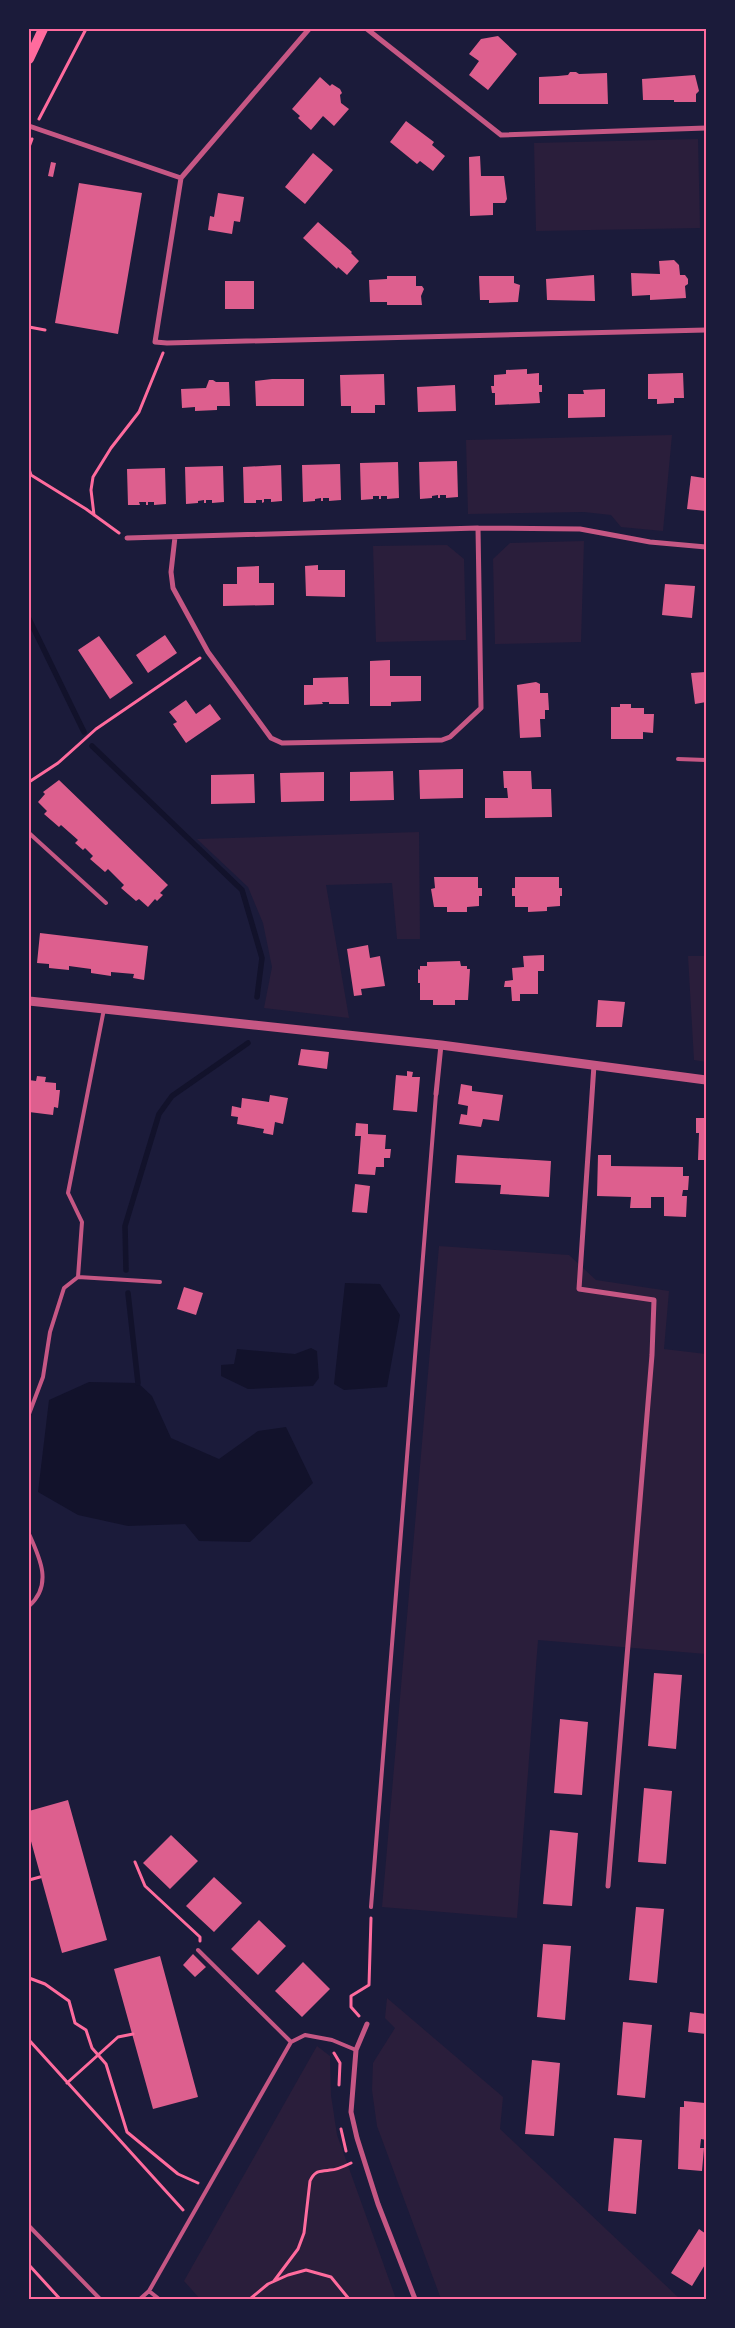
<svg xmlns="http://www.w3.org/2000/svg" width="735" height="2328" viewBox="0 0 735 2328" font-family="Inter,sans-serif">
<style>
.green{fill:#2a1e3b}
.water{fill:#12122b}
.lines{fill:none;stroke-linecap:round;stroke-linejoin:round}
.stream{stroke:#12122b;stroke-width:5.5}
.building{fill:#dd5f8e}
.path{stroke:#ff6b9d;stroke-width:3}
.service{stroke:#c65784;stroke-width:4}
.minor{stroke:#c65784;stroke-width:5}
.tertiary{stroke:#c65784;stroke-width:9}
.secondary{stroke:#ff6b9d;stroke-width:10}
.neatline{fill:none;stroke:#ff6b9d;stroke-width:2}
</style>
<rect width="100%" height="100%" fill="#1b1b3a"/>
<!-- green -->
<path class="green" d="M698,139L700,228L536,231L534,143Z
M672,435L663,531L621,527L611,515L584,512L468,514L466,440Z
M584,541L581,642L495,644L493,559L510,543Z
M447,545L464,559L466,640L376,642L373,546Z
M419,832L420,939H397L392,883L326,885L349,1018L264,1008L272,967L263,923L248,887L197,839Z
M688,956H706V1062L694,1060Z
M439,1246L569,1255L596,1280L669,1291L664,1349L706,1354V1654L538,1640L517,1918L382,1907Z
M387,1998L503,2097L500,2129L680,2299H441L377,2126L372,2090L373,2063L395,2028L385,2018Z
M317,2046L330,2056L331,2095L337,2135L396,2299H200L184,2281Z"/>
<!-- water -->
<path class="water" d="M345,1283L380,1284L400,1315L387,1387L344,1390L334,1384Z
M311,1348L317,1351L319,1378L313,1386L248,1389L221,1376V1365L234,1364L237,1349L295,1354Z
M89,1382L138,1383L152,1396L171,1438L219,1459L258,1431L286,1427L313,1483L250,1542L199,1541L185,1524L128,1526L78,1515L38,1492L49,1400Z"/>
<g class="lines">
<!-- stream -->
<path class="stream" d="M29,619L84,732
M92,746L242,890L262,958L257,997
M126,1270L125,1226L159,1114L172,1096L248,1043
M128,1293L138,1383"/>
</g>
<!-- building -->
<path class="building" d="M498,36L517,54L488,90L469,75L479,61L469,54L481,39Z
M570,72H576L579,74L607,73L608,104H539V77L558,76L568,75Z
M695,75L699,91L696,94V102H674V100H643L642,79Z
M320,77L330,86L332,84L340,89L342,93L340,95L341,103L349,109L334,126L323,116L311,130L298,118L300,116L292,109Z
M406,121L434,142L432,145L445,156L433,171L420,161L417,164L390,142Z
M313,153L333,170L305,204L285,187Z
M480,156L481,176H504L507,199L505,203H493V215L470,216L469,157Z
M51,162L56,163L53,177L48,176Z
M79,183L142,193L118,334L55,323Z
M218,193L244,197L240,222L234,221L232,234L208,230L210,216L214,217Z
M318,222L352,252L351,253L359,261L347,275L338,267L337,269L303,238Z
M674,260L679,265L680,275H685L688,279V284L685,286L686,298L650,300V295L632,296L631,273L660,274L659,261Z
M594,275L595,301L547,300L546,279Z
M387,276H416V286H422L424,289L421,296L422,305H387V302H370L369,280L387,279Z
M479,276H514V283L520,285L518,302L489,303V300H480Z
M225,281H254V309H225Z
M527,369V374L539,373V385H542V392H539L540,403L495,405V393H492L491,386H494V375L506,374V370Z
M683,373L684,398H674V403L657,404V399H648V374Z
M384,374L385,405H375V413H351V406H341L340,375Z
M272,379H304V406H256L255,381Z
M209,380H213L216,382H229L230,406H217V410L195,411V407L182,408L181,389L206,388Z
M455,385L456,411L418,412L417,387Z
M605,389V417L568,418V394H584L583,390Z
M457,461L458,497L446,498V495H440V498H438V495L432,496V498L420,499L419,462Z
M398,462L399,498L387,499V496H381V499H379V496H373V499L361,500L360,463Z
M340,464L341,500L329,501V498H323V501H321V498L315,499V501L303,502L302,465Z
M281,465L282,501L271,502V499H264V502L262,503V500H256V503H244L243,467Z
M223,466L224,502L212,503V500H206V503H204V500L198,501V503L186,504L185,467Z
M165,468L166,504L154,505V502H148V505H146V502H139L140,505H128L127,469Z
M691,476L704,478V481L706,482V511L687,509Z
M318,565V570H345V597L306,596L305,566Z
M259,566V583H274V605L223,606V584H237V567Z
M665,584L695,586L692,618L662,615Z
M165,635L177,653L148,673L136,655Z
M99,636L133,683L110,699L78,650Z
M390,660V676H421V701L391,702V706H370V661Z
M706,672V702L695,704L691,673Z
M348,677L349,704H329V702H322L323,704L304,705V685H313V678Z
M536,682L540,684V693H548L549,710H545V719H540L541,737L520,738L517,685Z
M186,700L196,714L210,704L221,719L186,743L173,724L177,722L169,712Z
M620,704H631V708H644V714H654L653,733L643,732V739H611V707H620Z
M463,769V798L420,799L419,770Z
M393,771L394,800L350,801V772Z
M503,771H531L532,789H551L552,817L485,818V798H508L507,788H504Z
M324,772V801L281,802L280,773Z
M254,774L255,803L211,804V775Z
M59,780L168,885L160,893L163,895L157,901L155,899L148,907L139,899L136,901L121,888L124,885L108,869L105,872L90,859L93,856L85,848L83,850L75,843L78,840L61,825L59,827L44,814L47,811L38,802L45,794L43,792Z
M434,877H478V888H482V896H479V906L467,907V912H447V907H434L431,889L435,888Z
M515,877H559V888H562V896H560V906L547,907V911L528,912V907H515V896H512V888H515Z
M40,933L148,946L144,980L133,978L134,974L111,972V976L91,973V969L69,966V970L49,968V964L37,963Z
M368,945L370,958L380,956L385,986L361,989L362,995L354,996L347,949Z
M544,955V971H538V994H520V1001H512L511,987H504L505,981L513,980L512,968L524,967L523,956Z
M460,961L461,966H467V969H470L468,1000H455V1005H433V1000H420V983H418V969L420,970V966H427V962Z
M598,1000L625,1002L622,1027H596Z
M301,1049L329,1052L327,1069L298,1065Z
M407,1071L413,1072L412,1077H420L417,1112L393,1110L396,1075L407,1076Z
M37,1076L46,1077L45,1082L56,1083V1090H60L58,1108L54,1107L53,1115L29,1112V1080L36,1081Z
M461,1084L472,1086V1091L503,1095L499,1121L483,1119L481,1127L459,1124L461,1114L467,1115L468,1106L458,1104Z
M270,1095L288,1098L283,1124L275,1122L273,1135L263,1133L264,1129L237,1124L238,1117L231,1116L232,1106L241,1108L242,1098L269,1102Z
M696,1118H706V1160H698L699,1133H696Z
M356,1123L368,1124V1134L386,1135L385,1149H391L390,1158H384V1167H376L375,1175L358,1174L361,1136H355Z
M457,1155L551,1161L549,1197L500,1194L501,1185L455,1183Z
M598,1155H611V1166L683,1167V1176H689L688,1190H683L682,1196H687L686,1217L664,1216V1197H651V1208H630L631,1197L597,1196Z
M355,1184L370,1186L367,1213L352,1212Z
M184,1287L203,1293L196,1315L177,1309Z
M654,1673L682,1675L676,1749L648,1746Z
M560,1719L588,1722L582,1795L554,1793Z
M644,1788L672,1791L666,1864L638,1862Z
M68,1800L107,1940L62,1953L29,1834V1811Z
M550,1830L578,1833L572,1906L543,1904Z
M171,1835L198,1861L170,1889L143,1863Z
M214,1877L242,1903L214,1932L186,1906Z
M636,1907L664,1909L657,1983L629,1980Z
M259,1920L286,1946L258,1975L231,1949Z
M543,1944L571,1946L565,2020L537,2017Z
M193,1954L206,1967L195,1977L183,1965Z
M160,1956L198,2097L153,2109L114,1969Z
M303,1962L330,1989L302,2017L275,1991Z
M690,2012L706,2014V2034L688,2032Z
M623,2022L652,2025L645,2098L617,2095Z
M532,2060L560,2063L554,2136L525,2134Z
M684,2101L705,2103L706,2140L701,2139L700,2148H704L702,2171L678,2169L680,2107H684Z
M614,2138L642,2140L636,2214L608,2211Z
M699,2229L706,2234V2263L692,2286L671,2273Z"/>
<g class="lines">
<!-- path -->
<path class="path" d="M39,119L86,29
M29,147L32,139
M29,327L45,330
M29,469L31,475L86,509L119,533
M94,515L91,490L93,477L111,448L139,412L163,353
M29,782L58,763L96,729L200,658
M135,1862L145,1886L200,1937V1941
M29,1880L40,1877
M29,1978L45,1984L69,2001L75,2023L86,2030L92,2048L106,2064L127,2132L178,2174L198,2183
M359,2016L351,2007V1996L369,1985L371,1918
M29,2040L183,2210
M334,2053L340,2063L339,2085
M67,2083L118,2037L133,2034
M341,2129L346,2151
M29,2265L60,2299
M274,2281L298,2249L304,2233L310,2181C315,2170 319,2172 330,2170C337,2170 345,2166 351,2163
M250,2299L268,2284L288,2275L306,2270L331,2277L349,2299"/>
<!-- service -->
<path class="service" d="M678,759L706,760
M29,833L106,903
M78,1277L160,1282
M29,1414L43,1377L50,1332L64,1288L78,1277L82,1222L68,1193L104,1009
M29,1534C40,1558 53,1585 29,1606
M371,1907L436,1094
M198,1950L291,2042
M29,2226L100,2299
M149,2291L159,2299
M140,2299L149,2291L291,2042L305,2035L332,2040L356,2050"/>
<!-- minor -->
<path class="minor" d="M309,29L181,178L155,342L167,343L706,330
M367,29L501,135L706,128
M29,126L181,178
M175,537L171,572L173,588L208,652L271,738L282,743L442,740L450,737L481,708L478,528
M127,538L478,528L580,529L650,542L706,547
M594,1065L579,1289L654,1300L652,1355L608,1886
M436,1094L441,1045
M367,2024L356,2050L351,2112L357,2138L378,2204L415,2299"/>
<!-- tertiary -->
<path class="tertiary" d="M29,1001L441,1045L706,1080"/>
<!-- secondary -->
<path class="secondary" d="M29,59L43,29"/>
</g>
<!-- border -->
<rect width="735" height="2328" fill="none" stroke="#1b1b3a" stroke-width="60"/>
<rect x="30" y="30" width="675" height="2268" class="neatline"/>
</svg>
